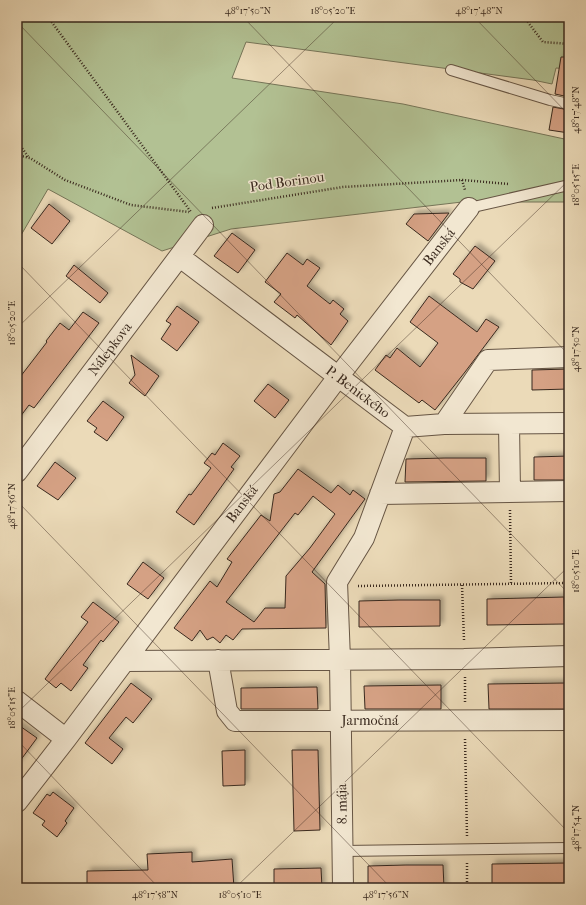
<svg xmlns="http://www.w3.org/2000/svg" width="586" height="905" viewBox="0 0 586 905" font-family="'IM FELL French Canon',serif">
<style>
.green{fill:#b2c193;stroke:#767558}
.building{fill:#d5a184;stroke:#39291e;fill-rule:evenodd;filter:url(#shadow)}
.lines{fill:none;stroke-linecap:round;stroke-linejoin:round}
.lane-casing{stroke:#654;stroke-width:12}
.street-casing{stroke:#654;stroke-width:22}
.path{stroke:#39291e;stroke-width:2.5;stroke-dasharray:1 2;stroke-linecap:butt}
.lane{stroke:#f2e7d1;stroke-width:10}
.street{stroke:#f2e7d1;stroke-width:20}
.ticks{fill:none;stroke:#39291e;stroke-width:1;stroke-opacity:0.45}
.labels{text-anchor:middle;dominant-baseline:central;stroke-width:3;stroke-linejoin:round;paint-order:stroke}
.street-label{font-size:14px;fill:#39291e;stroke:#f2e7d1}
.neatline{fill:none;stroke:#39291e;stroke-width:1.5}
.ticks-label{font-size:10px;text-anchor:middle;fill:#39291e}
</style>
<defs>
<filter id="shadow"><feDropShadow dx="3.5" dy="-3.5" stdDeviation="2" flood-color="#0004"/></filter>
</defs>
<rect width="100%" height="100%" fill="#ebdab8"/>
<filter id="stains"><feTurbulence type="fractalNoise" baseFrequency=".005" numOctaves="4"/><feColorMatrix values="0 0 0 0 .2 0 0 0 0 .09 0 0 0 0 .02 0 0 0 .5 -.17"/></filter>
<radialGradient id="worn" r=".72"><stop offset=".6" stop-color="#630" stop-opacity="0"/><stop offset="1" stop-color="#630" stop-opacity=".3"/></radialGradient>
<!-- green -->
<path class="green" d="M17,17H569V69L556,68L552,84L533,80L246,42L232,78L403,104L569,140V202H462L231,229L162,251L48,189L17,242Z"/>
<!-- building -->
<path class="building" d="M561,57H569V97L555,94Z
M553,107L569,110V133L549,130Z
M49,204L70,221L52,244L31,228Z
M449,213L428,241L406,224L414,214Z
M232,233L255,250L238,273L214,256Z
M475,246L495,261L473,289L460,282V279L453,274Z
M287,253L303,265L307,259L320,268L307,286L330,304L333,300L344,309L340,314L348,321L331,345L297,315L295,318L274,302L281,294L265,282Z
M74,265L108,293L100,303L66,276Z
M429,296L477,332L486,319L499,327L465,372L435,410L422,400L419,403L375,370L386,355L390,358L397,348L420,367L438,343L410,322Z
M177,306L199,322L177,351L161,339L171,324L166,321Z
M83,312L99,323L34,408L29,405L17,421V381L47,342L46,341L60,323L69,330Z
M131,355L159,376L145,396L129,383L135,375Z
M569,369V389L532,390V370Z
M268,384L289,400L275,418L254,401Z
M103,401L124,417L107,441L94,432L97,428L87,421Z
M223,443L240,456L231,467L234,469L194,525L176,512L189,494L191,495L211,468L204,463L212,453L215,455Z
M569,456V480H534V457Z
M445,458H486V481L405,482L406,459Z
M55,462L76,478L58,500L37,486Z
M298,469L331,493L338,485L350,495L353,490L365,499L312,572L325,584L326,628L242,629L233,640L226,635L220,643L213,637L207,640L200,630L192,641L174,628L210,581L217,587L232,562L227,559L261,515L270,521L274,494L280,492ZM313,496L335,514L310,548L286,576L285,608H265L254,622L226,602L295,513L298,515Z
M143,562L164,578L148,599L127,584Z
M564,597L565,624L487,625V599Z
M399,600H440V626L359,627V601Z
M93,602L119,622L103,642L101,640L83,665L88,668L71,691L61,683L56,688L45,679L88,622L81,617Z
M131,683L152,699L133,723L126,717L109,738L123,749L112,764L85,743Z
M565,683V709H489L488,684Z
M441,685V709H365L364,686Z
M317,687L318,709H241V688Z
M17,724L37,738L17,765Z
M245,750V785L223,786L222,751Z
M292,750H318L320,830L294,831Z
M53,792L74,808L65,821L67,823L57,837L42,825L45,821L33,813L47,794L50,796Z
M192,852V862L232,859L234,888H87V871L148,870L147,854Z
M567,863L568,888H492V864Z
M406,865H443L444,888H368V866Z
M321,868L322,888H274V869Z"/>
<g class="lines">
<!-- lane casing -->
<g class="lane-casing">
<path id="lane" d="M451,70L550,100L569,104
M469,208L569,185
M343,851L569,848"/>
</g>
<!-- street casing -->
<g class="street-casing">
<path id="street" d="M180,257L405,427L444,424L569,423
M444,424L488,360L569,357
M509,424L510,492
M17,472L203,225
M380,494L569,491
M218,660L227,711L235,721L569,720
M125,661L464,659L569,656
M17,701L66,739
M17,802L66,739L338,377L469,208
M343,888L340,660L337,582L364,538L405,427"/>
</g>
<!-- path -->
<path class="path" d="M48,17L191,212
M524,17L543,42L569,44
M17,141L29,158
M17,155L30,158L65,180L131,205L189,212
M462,180L465,190
M212,208L343,187L462,180L509,184
M510,510L511,584
M462,585L464,640
M358,586L569,583
M465,677V702
M465,739L467,836
M467,863V888"/>
<!-- lane -->
<use href="#lane" class="lane"/>
<!-- street -->
<use href="#street" class="street"/>
</g>
<!-- ticks -->
<path class="ticks" d="M243,17L569,355M474,17L569,115M17,22L569,594M17,262L569,833M17,328L339,17M17,501L391,888M17,713L569,180M17,740L159,888M235,888L569,566"/>
<g class="labels">
<!-- street labels -->
<g class="street-label">
<text transform="translate(287 182) rotate(-8)">Pod Borinou</text>
<text transform="translate(439 247) rotate(-52)">Banská</text>
<text transform="translate(110 349) rotate(-53)">Nálepkova</text>
<text transform="translate(358 392) rotate(37)">P. Benického</text>
<text transform="translate(242 504) rotate(-53)">Banská</text>
<text x="370" y="720">Jarmočná</text>
<text transform="translate(342 804) rotate(-91)">8. mája</text>
</g>
</g>
<!-- margin -->
<rect width="586" height="905" fill="none" stroke="#ebdab8" stroke-width="44"/>
<rect x="22" y="22" width="542" height="861" class="neatline"/>
<g class="ticks-label">
<text x="248" y="14">48°17'50"N</text>
<text x="333" y="14">18°05'20"E</text>
<text x="479" y="14">48°17'48"N</text>
<text transform="translate(575 110) rotate(-90)" y="4">48°17'48"N</text>
<text transform="translate(575 185) rotate(-90)" y="4">18°05'15"E</text>
<text transform="translate(11 323) rotate(-90)" y="4">18°05'20"E</text>
<text transform="translate(575 349) rotate(-90)" y="4">48°17'50"N</text>
<text transform="translate(11 506) rotate(-90)" y="4">48°17'56"N</text>
<text transform="translate(575 571) rotate(-90)" y="4">18°05'10"E</text>
<text transform="translate(11 708) rotate(-90)" y="4">18°05'15"E</text>
<text transform="translate(575 828) rotate(-90)" y="4">48°17'54"N</text>
<text x="155" y="898">48°17'58"N</text>
<text x="240" y="898">18°05'10"E</text>
<text x="386" y="898">48°17'56"N</text>
</g>
<rect width="100%" height="100%" filter="url(#stains)"/>
<rect width="100%" height="100%" fill="url(#worn)"/>
</svg>
